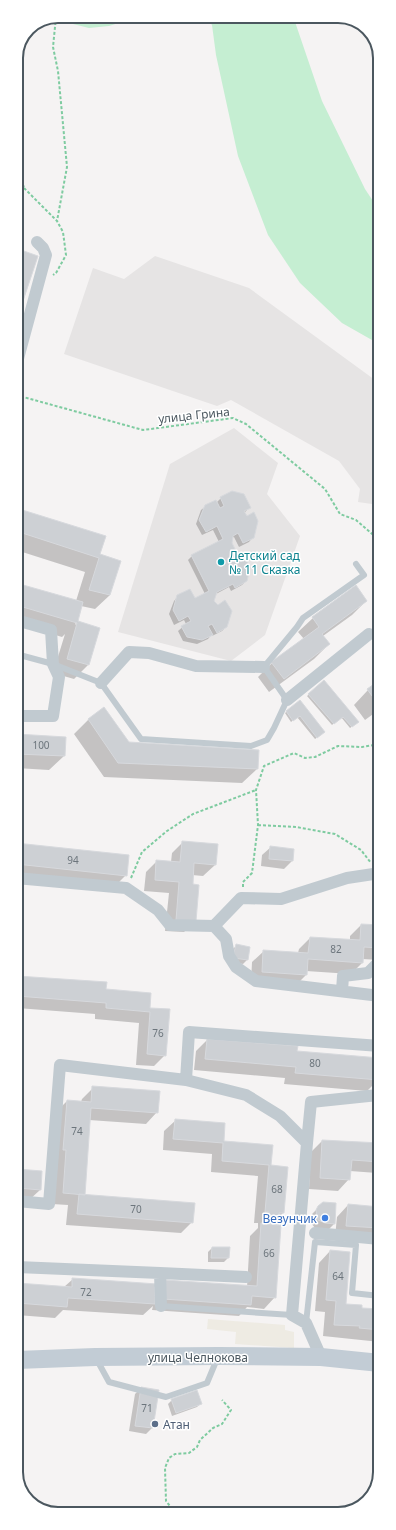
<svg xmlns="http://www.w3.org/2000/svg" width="396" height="1530" viewBox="0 0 396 1530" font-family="'Noto Sans',sans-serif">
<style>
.commercial{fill:#eeebe3}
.education{fill:#e6e4e4}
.green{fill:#c5eed2}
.shadow{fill:#0003}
.building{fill:#cdd0d4;stroke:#d7d9dd}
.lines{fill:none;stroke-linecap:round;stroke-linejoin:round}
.path{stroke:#7ecba0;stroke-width:2;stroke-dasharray:3 2;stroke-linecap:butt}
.service{stroke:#c1cad0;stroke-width:6}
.minor{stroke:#c1cad0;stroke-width:12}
.secondary{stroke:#c2ccd5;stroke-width:18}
.culture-dot{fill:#0f9aa8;stroke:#fff;stroke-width:1.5}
.shop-dot{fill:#3f7fe0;stroke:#fff;stroke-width:1.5}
.service-dot{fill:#5c6f8a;stroke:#fff;stroke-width:1.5}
.labels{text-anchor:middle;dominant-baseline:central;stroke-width:3;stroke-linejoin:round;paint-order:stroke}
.number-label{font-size:10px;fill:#6c757c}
.street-label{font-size:12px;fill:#4b575f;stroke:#fff}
.culture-label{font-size:12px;fill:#0d838f;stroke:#fff;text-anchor:start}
.shop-label{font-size:12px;fill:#366cbe;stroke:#fff;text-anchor:end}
.service-label{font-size:12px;fill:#4e5e75;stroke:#fff;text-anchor:start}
.rim{fill:none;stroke:#4b575f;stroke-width:2}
</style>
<rect width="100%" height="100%" fill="#f5f3f3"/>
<!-- commercial -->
<path class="commercial" d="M208,1319L285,1325V1330L294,1332V1348L235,1344L236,1332L207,1329Z"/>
<!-- education -->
<path class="education" d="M155,256L249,288L375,380L379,382V513L372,504L358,502L360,489L339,461L231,400L217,406L64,354L93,268L124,279Z
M234,428L278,463L267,494L300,536L265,635L231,661L118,632L170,464Z"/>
<!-- green -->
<path class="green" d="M66,16H141L109,26L89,28L65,22Z
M205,16H293L322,101L365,189L379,210V344L342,323L300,283L268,235L238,156L216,55L212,25Z"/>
<!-- shadow -->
<path class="shadow" d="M221,498L250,507L244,513L253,537L249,542L239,547L234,537L231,538V543L246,581L242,585L231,591L229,587L216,594L213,602L226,627L222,631L212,636V634L208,639L197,644L183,641L178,631L186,624L184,620L174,625L169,614L174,601L178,596L194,600L205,594L188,560L192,556L219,542L213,530L202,535L196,524L201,510L206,506L216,503Z
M16,510L99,555L110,595L95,609L81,606L75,625L78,622L88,665L74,679L53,673L65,634L62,637L16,623V584L76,601L85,572L16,550Z
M366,601L352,615L323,636L329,644L314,659L269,692L258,677L272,663L304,639L298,632L313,618Z
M324,682L358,722L350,728L341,717L332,725L307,696Z
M380,682V709L365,720L354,705L368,690Z
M300,701L322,734L315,739L297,717L291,722L285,713Z
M104,708L129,743L258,751L257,769L242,783L104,777L74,734L88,720Z
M16,735L64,756L49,770L16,768Z
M183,842L215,865L203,876L192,875L195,921L184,932L165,931L169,893L144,891L146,872L157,861L171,862L172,853Z
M16,844L126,875L115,886L16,876Z
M271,847L293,850L292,861L284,869L261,866L262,855Z
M361,925L380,926V960L362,959V963L351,974L306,971V975L295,986L251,983L252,962L264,951L298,953L299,949L310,938L350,941V936Z
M236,946L249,948L247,960L243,964L230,962L232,950Z
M17,977L105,990L149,1009L165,1055L154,1066L136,1065L139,1023L95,1019V1014L17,1008Z
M207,1040L297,1047L296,1052L378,1080L367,1091L284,1084L285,1078L194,1070L196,1051Z
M93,1088L157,1112L146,1124L89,1120L84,1196L192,1222L181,1233L66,1225L68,1205L52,1204L56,1112L67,1101L81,1102L82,1099Z
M176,1120L222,1142L272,1146L270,1166L283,1213L277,1219L275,1297L264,1309L247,1307L239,1316L152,1310L153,1306L143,1315L63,1310L55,1318L17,1315V1284L64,1287L73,1279L155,1285L247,1287L250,1236L258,1228V1223H254L258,1176L211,1172L212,1154L163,1150L164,1131Z
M322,1141L380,1144V1170L377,1173L350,1171L349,1179L338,1191L309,1189L311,1152Z
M17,1170L41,1172L40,1190L28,1201L17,1200Z
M348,1205L380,1208V1240L335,1237L337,1217Z
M319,1207L334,1224L328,1230L315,1228L311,1223L312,1214Z
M212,1248H229L228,1258L224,1262H208V1252Z
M330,1251L345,1305L360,1309L380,1310V1342L323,1336L325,1312L315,1311L319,1263Z
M141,1388L152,1428L146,1434L129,1431L135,1394Z
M172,1400L201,1403L197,1407L172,1416L168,1404Z"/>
<!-- building -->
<path class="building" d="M21,250L38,256L16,322V265Z
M232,491L244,494L251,508L244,511L247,516L254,512L258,521L254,538L243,543L238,533L233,536L232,543L239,557L244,555L250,568L247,581L235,588L233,584L217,592L214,601L218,605L225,600L232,611L227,627L217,633L212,624L208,626L213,635L202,640L187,637L181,626L191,621L188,616L179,621L173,610L177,595L190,589L195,598L209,591L191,555L223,539L217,526L206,532L199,520L205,505L216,500L220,508L224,506L220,497Z
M16,508L106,536L100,554L121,561L110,595L89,590L99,558L16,531Z
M16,583L83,602L78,621L100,628L89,665L67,659L77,623L16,605Z
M356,585L367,601L322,634L330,644L284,679L271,662L319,627L312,617Z
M324,680L359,722L352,727L343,717L334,724L308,694Z
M380,680V707L367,689Z
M300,700L325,732L317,738L300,716L293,721L286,711Z
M104,707L129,742L259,750L258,769L118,763L88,719Z
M16,734L66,737L65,756L16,754Z
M182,841L218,844L216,865L194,863L193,884L199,885L196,921L176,920L179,882L155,880L156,860L180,862Z
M16,843L129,855L127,876L16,864Z
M270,846L294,849L293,861L269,859Z
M16,906H22L20,928L16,927Z
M361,924L380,925V948L364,947L363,963L308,959L307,975L262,972L263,950L308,953L310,937L360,940Z
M236,944L250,947L248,960L233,958Z
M17,976L107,982L106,989L151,993L150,1008L170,1009L166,1056L147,1054L150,1012L106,1008V1003L17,996Z
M207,1039L298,1046L297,1051L380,1058L379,1080L295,1073L296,1067L205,1059Z
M92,1086L160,1091L158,1113L91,1108L85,1195L63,1193L66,1150H63L67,1100L91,1102Z
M175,1119L225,1123L224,1141L273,1145L271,1165L288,1167L284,1213H279L278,1225L268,1224L269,1212H265L269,1165L222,1161L223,1143L173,1139Z
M322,1140L380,1143V1162L352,1160L350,1180L320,1178Z
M17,1169L42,1171L41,1190L17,1188Z
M79,1194L195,1203L193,1223L77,1214Z
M323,1202L336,1203L335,1224L325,1223L318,1220L317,1216L316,1210L318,1206Z
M348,1204L380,1207V1228L346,1226Z
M261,1223L281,1225L276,1298L252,1296L251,1305L163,1299V1296H155V1287L165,1280L257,1286Z
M212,1247H230L229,1258H211Z
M330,1250L350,1252L346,1304L362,1305V1308L380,1309V1330L359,1328L360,1326L334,1325L336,1301L326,1300Z
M72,1278L157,1284L155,1287V1304L68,1298L67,1307L17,1303V1283L72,1287Z
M141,1387L159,1390L153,1428L135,1426Z
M197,1390L202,1404L176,1413L171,1399Z"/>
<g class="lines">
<!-- path -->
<path class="path" d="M56,17L53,47L58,71L67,167L57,221
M16,172L24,187
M16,182L24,188L57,221L63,232L66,255L56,273L53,275
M16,395L143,430L233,418L246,424L325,489L340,514L356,520L379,540
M258,825L296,827L335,834L361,850L371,863
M131,878L142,852L167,831L193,814L256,790
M243,887V882L252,873L258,825L256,790L264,766L294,753L305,758L315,757L338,746L362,747L380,744
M192,1513L173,1510L166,1501L165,1468L169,1458L175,1454L189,1453L197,1447L200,1440L213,1428L222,1424L231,1410L222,1400"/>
<!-- service -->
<path class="service" d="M16,654L53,664L101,683L141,739L251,746L267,740L274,728L287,700L264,667L297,627L303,618L364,575L356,564
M161,1306L292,1315
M306,1323L315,1242L356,1245L352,1293L380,1296
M97,1360L109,1382L166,1397L207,1383L217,1359"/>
<!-- minor -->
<path class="minor" d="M16,366L46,255L43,248L37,242
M16,620L51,630L53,664L59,677L53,716H16
M101,683L129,652L149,653L196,666L264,667
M287,700L369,634
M16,878L126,888L158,910L170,925L214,926L241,898L281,899L347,878L380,873
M214,926L226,939L229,956L236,967L256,981L380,996
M342,991L343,976L368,973L380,961
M186,1080L189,1032L380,1046
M307,1143L311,1102L378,1095L380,1092
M17,1201L49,1204L60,1065L186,1080L246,1095L280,1116L307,1143L292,1315L306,1323L321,1357
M315,1233L380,1239
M17,1267L160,1273L161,1306
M160,1273L246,1277"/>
<!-- secondary -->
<path class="secondary" d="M17,1360L95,1357L218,1356L321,1357L380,1363"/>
</g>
<!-- markers -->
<circle class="culture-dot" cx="221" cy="562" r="4"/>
<circle class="shop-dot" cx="325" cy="1218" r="4"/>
<circle class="service-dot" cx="155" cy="1424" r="4"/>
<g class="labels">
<!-- number labels -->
<g class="number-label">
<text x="41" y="745">100</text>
<text x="73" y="860">94</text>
<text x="336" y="949">82</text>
<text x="158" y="1033">76</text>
<text x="315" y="1063">80</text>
<text x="77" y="1131">74</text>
<text x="277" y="1189">68</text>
<text x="136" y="1209">70</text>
<text x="269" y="1253">66</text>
<text x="338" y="1276">64</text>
<text x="86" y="1292">72</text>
<text x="147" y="1408">71</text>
</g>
<!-- street labels -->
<g class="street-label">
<text transform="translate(194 415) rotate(-6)">улица Грина</text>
<text x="198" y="1357">улица Челнокова</text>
</g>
<!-- culture labels -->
<g class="culture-label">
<text x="229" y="555">Детский сад<tspan x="229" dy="14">№ 11 Сказка</tspan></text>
</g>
<!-- shop labels -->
<g class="shop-label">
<text x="317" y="1218">Везунчик</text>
</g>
<!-- service labels -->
<g class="service-label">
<text x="163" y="1424">Атан</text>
</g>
</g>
<!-- crop -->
<path d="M0 0H396V1530H0ZM58 23H338A35 35 0 0 1 373 58V1472A35 35 0 0 1 338 1507H58A35 35 0 0 1 23 1472V58A35 35 0 0 1 58 23Z" fill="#fff" fill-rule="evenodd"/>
<path class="rim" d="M58 23H338A35 35 0 0 1 373 58V1472A35 35 0 0 1 338 1507H58A35 35 0 0 1 23 1472V58A35 35 0 0 1 58 23Z"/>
</svg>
